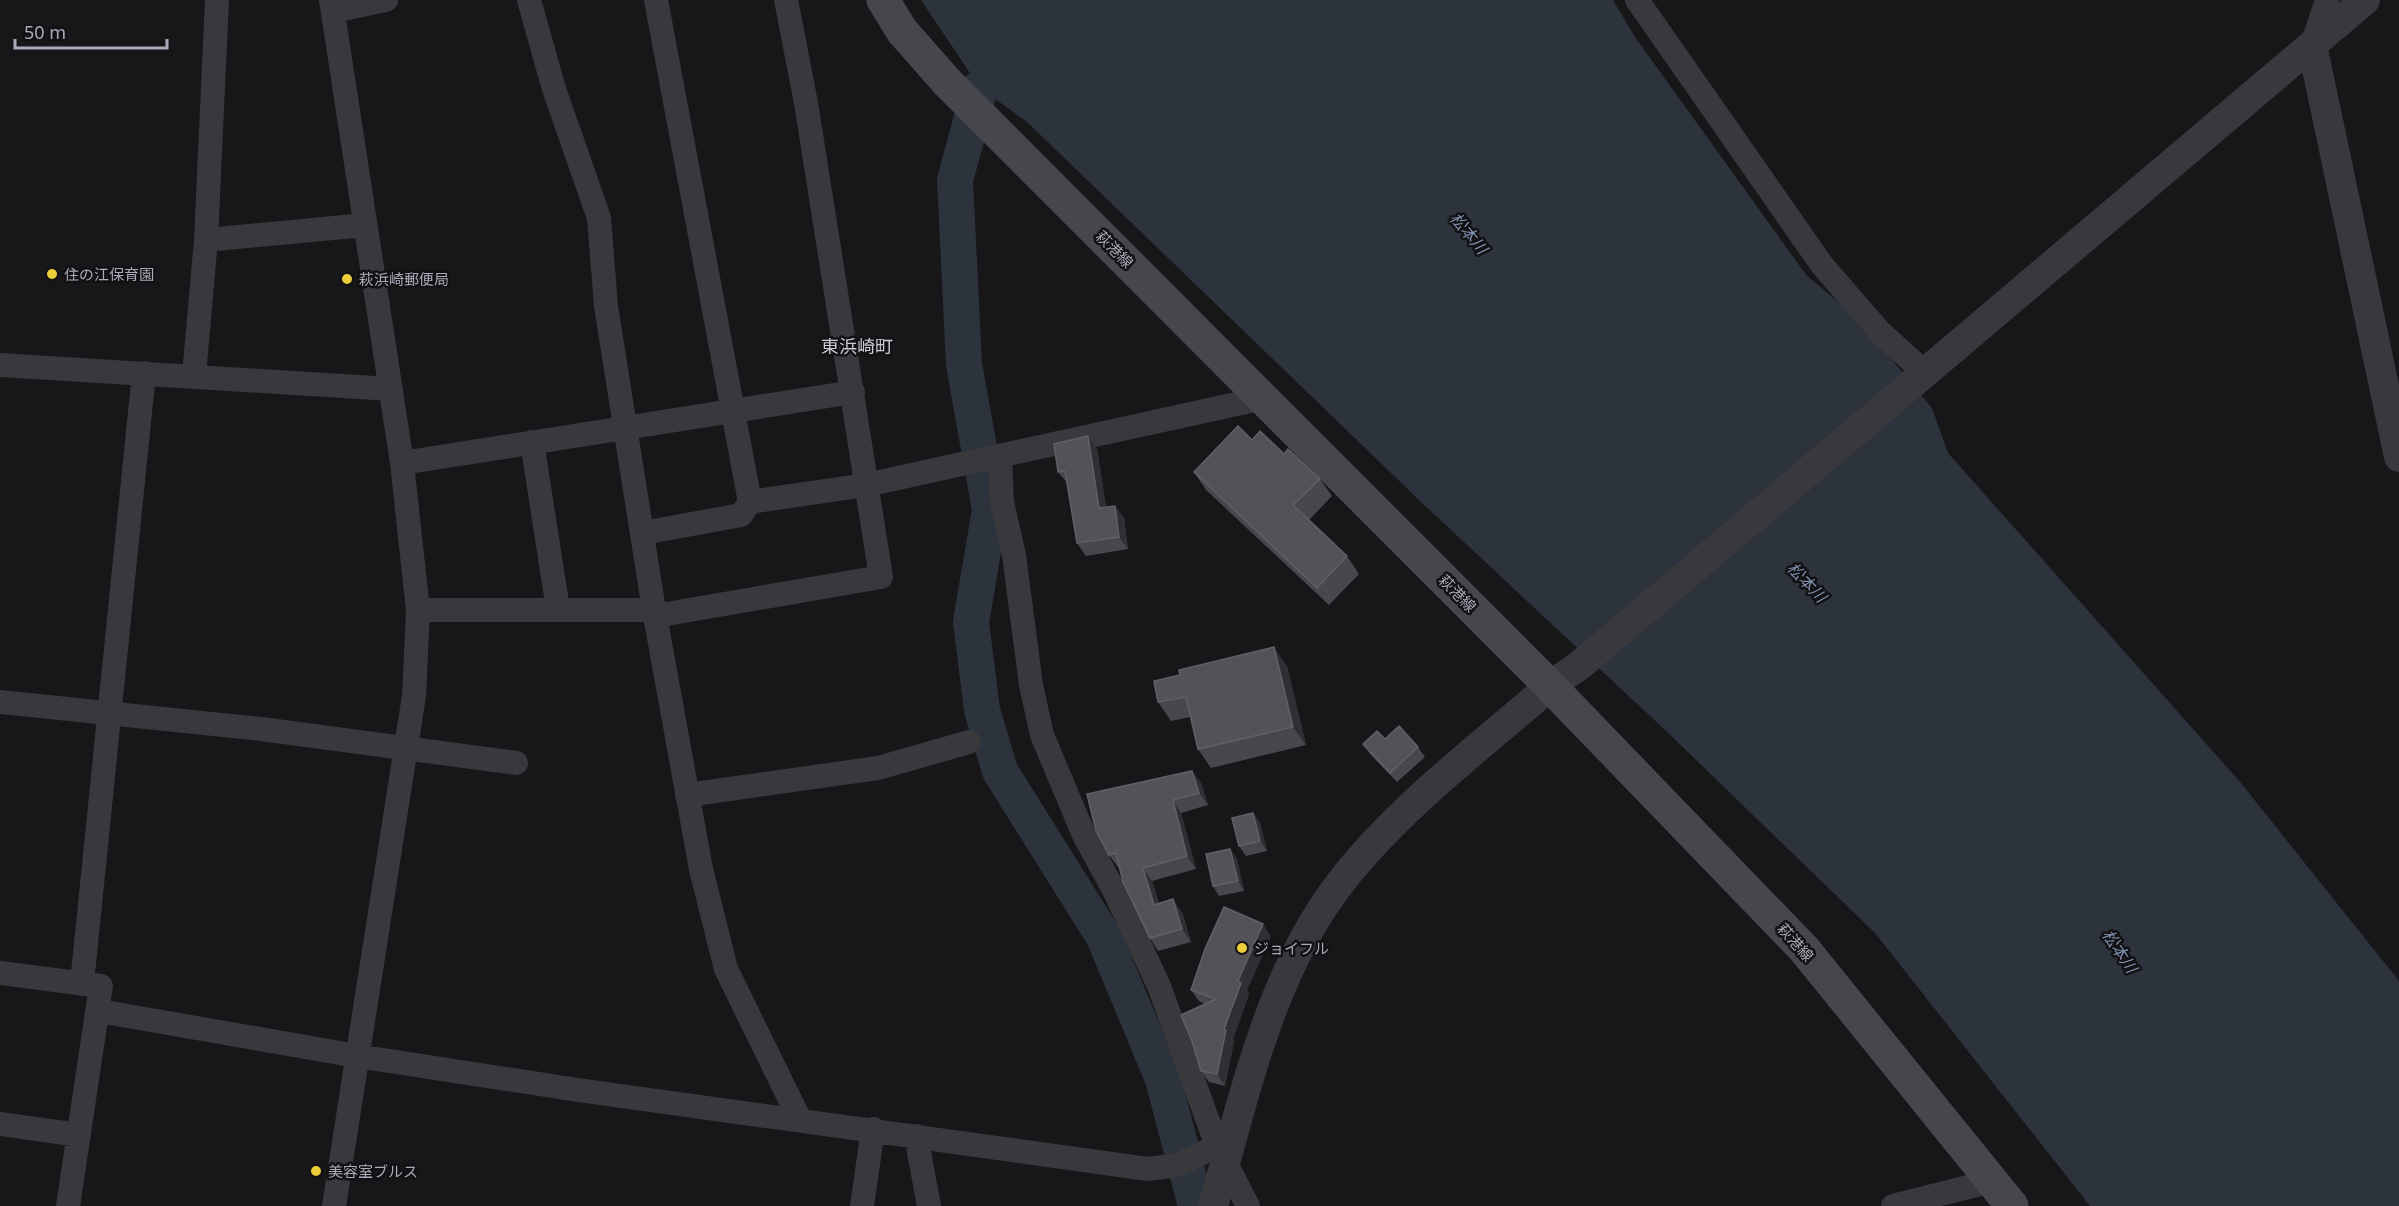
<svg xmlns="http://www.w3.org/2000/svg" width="2399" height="1206" viewBox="0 0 2399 1206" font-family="'Noto Sans','Noto Sans JP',sans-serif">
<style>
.water{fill:#2d333c}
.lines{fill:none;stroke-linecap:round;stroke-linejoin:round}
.river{stroke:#2d333c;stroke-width:36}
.minor{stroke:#38383d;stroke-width:24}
.tertiary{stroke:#38383d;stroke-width:30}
.secondary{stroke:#46464d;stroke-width:33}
.wall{fill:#48474d}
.shaded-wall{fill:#302f33}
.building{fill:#535259;stroke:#606068;stroke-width:1.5}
.poi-dot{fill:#ecce3b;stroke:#121113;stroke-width:2}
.labels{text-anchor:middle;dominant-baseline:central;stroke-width:5;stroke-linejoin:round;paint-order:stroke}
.street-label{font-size:15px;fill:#a9abb8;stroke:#121113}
.poi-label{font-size:15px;fill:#a9abb8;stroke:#121113;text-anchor:start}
.water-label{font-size:16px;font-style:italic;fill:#8193b2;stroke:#121113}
.quarter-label{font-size:18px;fill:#cacbd4;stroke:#121113}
</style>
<rect width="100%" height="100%" fill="#171618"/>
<!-- water -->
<path class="water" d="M921,0H1613L1635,37L1807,276L1857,317L1932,408L1948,453L2241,783L2399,981V1206H2090L1875,933L1664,729L1420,501L1027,122L980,88Z"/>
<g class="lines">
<!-- river -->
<path class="river" d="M980,88L955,180L964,364L990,510L971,622L982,710L1000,771L1104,937L1163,1079L1196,1206"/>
<!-- minor -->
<path class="minor" d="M331,0L402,463L418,610L414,696L334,1206
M529,0L554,89L599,218L606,306L654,610L701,869L726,969L800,1120
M656,0L750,502
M1637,0L1822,265L1881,333L1924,372
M333,11L386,0
M2312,45L2327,0
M206,240L365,225
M0,365L391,389
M194,375L206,240L217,0
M532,442L558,609
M1000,456L1002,502L1014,555L1031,685L1042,735L1084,835L1116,894L1159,986L1217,1146L1248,1206
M402,463L853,392
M643,533L741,515L750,502L866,485L1264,398
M418,610H654
M655,616L881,577L806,103L786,0
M0,702L261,729L516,763
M687,795L878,768L969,742
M0,973L101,986L68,1206
M82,983L144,373
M99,1011L357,1056L578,1090L1148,1169L1178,1165L1217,1146
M0,1124L79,1135
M916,1136L929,1206
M862,1206L873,1129
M1893,1206L1992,1181"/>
<!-- tertiary -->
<path class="tertiary" d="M2312,45L2399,457
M1213,1206C1245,1095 1270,971 1344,878C1402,805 1480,747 1550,686L1580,665L2365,0"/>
<!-- secondary -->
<path class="secondary" d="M883,0L902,31L947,82L1550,686L1804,949L2012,1206"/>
</g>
<!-- wall -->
<path class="wall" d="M1088,436L1097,449L1106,507L1115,506L1124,518L1128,549L1086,556L1077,543L1068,484L1058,472Z
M1284,454L1320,479L1332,496L1309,520L1347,556L1359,574L1329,605L1206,490L1194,472Z
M1287,666L1306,745L1211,768L1198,749L1190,717L1171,721L1158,702Z
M1385,739L1418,747L1425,757L1397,782L1370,754L1363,744Z
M1192,771L1201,783L1208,805L1181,813L1196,869L1152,881L1159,904L1182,912L1191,942L1158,951L1150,938L1119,867H1118L1109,855Z
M1253,813L1260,823L1267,851L1246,856L1239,846Z
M1230,849L1237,859L1244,891L1219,896L1213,886Z
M1271,936L1247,990L1249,994L1233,1039L1234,1041L1225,1086L1209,1082L1201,1071L1205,1004L1199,1001L1191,990Z"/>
<!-- shaded-wall -->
<path class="shaded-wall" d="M1088,436L1097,449L1108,521L1099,508Z
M1115,506L1124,518L1128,549L1119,537Z
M1274,647L1287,666L1306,745L1293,727Z
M1192,771L1201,783L1208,805L1199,793Z
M1173,800L1181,813L1196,869L1187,856Z
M1253,813L1260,823L1267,851L1260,841Z
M1230,849L1237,859L1244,891L1238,881Z
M1143,868L1152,881L1162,918L1154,905Z
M1173,899L1182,912L1191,942L1182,929Z
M1263,924L1271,936L1247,990L1249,994L1233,1039L1234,1041L1225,1086L1217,1074L1224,1029L1238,981Z"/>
<!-- building -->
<path class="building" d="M1238,426L1252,440L1260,431L1284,454L1288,449L1320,479L1293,505L1347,556L1317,588L1194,472Z
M1088,436L1099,508L1115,506L1119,537L1077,543L1065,471L1058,472L1054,444Z
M1274,647L1293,727L1198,749L1186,697L1158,702L1154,681L1180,675L1179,670Z
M1399,726L1418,747L1390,773L1363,744L1377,731L1385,739Z
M1192,771L1199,793L1173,800L1187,856L1143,868L1154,905L1173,899L1182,929L1150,938L1123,882L1116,853L1109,855L1096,831L1087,794Z
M1253,813L1260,841L1239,846L1232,818Z
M1230,849L1238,881L1213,886L1206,854Z
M1224,907L1263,924L1238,981L1241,983L1224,1029L1226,1030L1217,1074L1201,1071L1192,1041L1181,1015L1216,999L1191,990L1205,949Z"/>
<!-- markers -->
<g class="poi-dot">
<circle cx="52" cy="274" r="6"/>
<circle cx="347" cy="279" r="6"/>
<circle cx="1242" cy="948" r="6"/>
<circle cx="316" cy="1171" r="6"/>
</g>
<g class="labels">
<!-- street labels -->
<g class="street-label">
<text transform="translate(1115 249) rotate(45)">萩港線</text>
<text transform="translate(1458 593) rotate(45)">萩港線</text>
<text transform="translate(1796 942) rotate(48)">萩港線</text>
</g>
<!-- poi labels -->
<g class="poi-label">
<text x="64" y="274">住の江保育園</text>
<text x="359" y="279">萩浜崎郵便局</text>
<text x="1254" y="948">ジョイフル</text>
<text x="328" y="1171">美容室ブルス</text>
</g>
<!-- water labels -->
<g class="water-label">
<text transform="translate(1469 233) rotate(50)">松本川</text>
<text transform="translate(1807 582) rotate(46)">松本川</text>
<text transform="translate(2120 951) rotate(56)">松本川</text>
</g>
<!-- quarter labels -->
<g class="quarter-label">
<text x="857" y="346">東浜崎町</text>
</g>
</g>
<!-- scale -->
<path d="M15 39v9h152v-9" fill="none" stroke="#a9abb8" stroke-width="3"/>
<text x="24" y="39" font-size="18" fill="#a9abb8" stroke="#121113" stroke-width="4.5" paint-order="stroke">50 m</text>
</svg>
